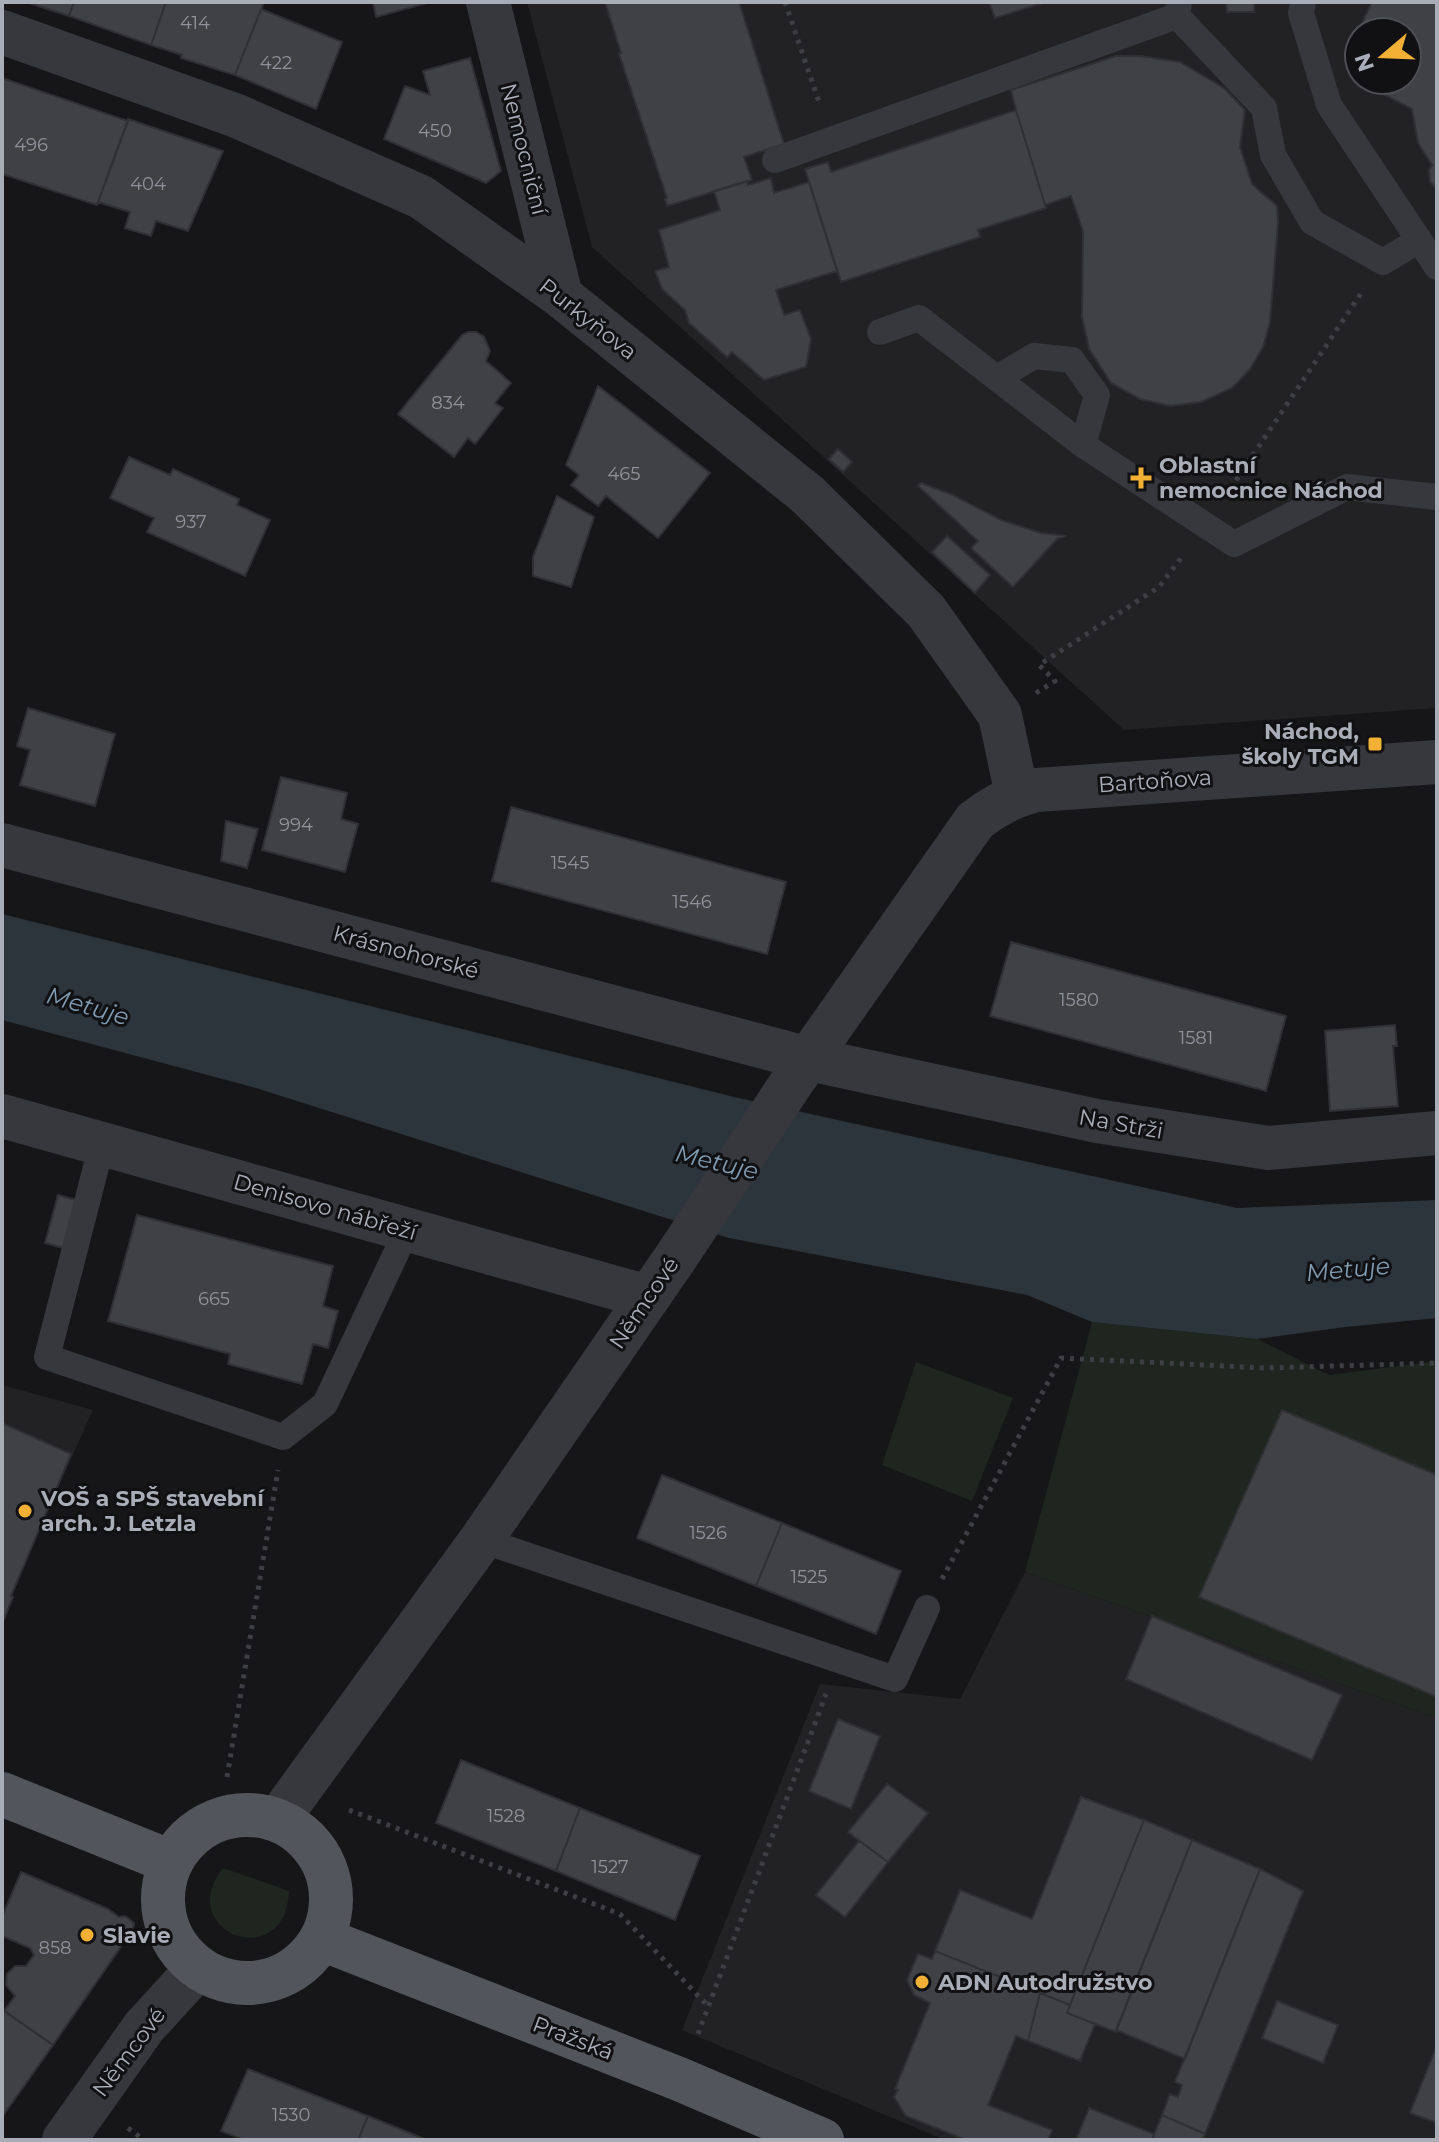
<svg xmlns="http://www.w3.org/2000/svg" width="1439" height="2142" viewBox="0 0 1439 2142" font-family="Montserrat,sans-serif">
<style>
.built{fill:#222225;fill-rule:evenodd}
.green{fill:#1e261f}
.water{fill:#2c353c}
.building{fill:#404145;stroke:#303034;stroke-width:2}
.lines{fill:none;stroke-linecap:round;stroke-linejoin:round}
.path{stroke:#3d3f44;stroke-width:5;stroke-dasharray:4 6;stroke-linecap:butt}
.service{stroke:#37383d;stroke-width:26}
.minor{stroke:#37383d;stroke-width:44}
.tertiary{stroke:#37383d;stroke-width:44}
.primary{stroke:#53555c;stroke-width:44}
.poi-dot{fill:#f2b134;stroke:#111113;stroke-width:3}
.labels{text-anchor:middle;dominant-baseline:central;stroke-width:6;stroke-linejoin:round;paint-order:stroke}
.number-label{font-size:18px;fill:#8e929b}
.street-label{font-size:22px;fill:#a8adb8;stroke:#111113}
.poi-label{font-size:22px;font-weight:bold;fill:#a8adb8;stroke:#111113;text-anchor:start}
.water-label{font-size:24px;font-style:italic;fill:#7f9bb3;stroke:#111113}
</style>
<rect width="100%" height="100%" fill="#161618"/>
<!-- built -->
<path class="built" d="M527,2H1437V708L1124,730L592,247ZM1359,32H1407V80H1359Z
M2,1385L93,1410L2,1612Z
M1025,1572L1437,1718V2140H945L682,2030L820,1684L960,1699Z"/>
<!-- green -->
<path class="green" d="M1092,1322L1257,1339L1329,1375L1437,1361V1718L1025,1572Z
M916,1362L1013,1398L972,1501L882,1465Z
M223,1868L289,1891C286,1975 172,1932 223,1868Z"/>
<!-- water -->
<path class="water" d="M2,914L734,1097L1237,1208L1437,1200V1318L1345,1327L1257,1339L1092,1322L1027,1295L729,1238L256,1088L2,1020Z"/>
<!-- building -->
<path class="building" d="M26,2H74L69,16Z
M74,2H166L151,45L69,16Z
M166,2H264L235,75L181,58L182,55L151,45Z
M373,2H431L376,17Z
M605,2H739L784,144L744,157L752,180L667,206L665,199L667,198L619,54L621,53Z
M989,2H1046L995,18Z
M1226,2H1254V12H1227Z
M1372,2H1437V189L1430,182L1429,170L1432,165L1418,143L1412,109L1385,95L1373,80H1407V32H1361V25Z
M261,9L342,42L316,109L235,75Z
M1116,56H1141L1180,62L1224,88L1245,110L1240,147L1252,184L1277,206L1278,223L1270,322L1263,347L1250,369L1232,388L1201,402L1170,406L1140,399L1111,383L1089,349L1082,316L1083,231L1071,196L1045,205L1016,110L1011,90Z
M470,58L501,171L486,183L384,139L405,86L430,95L423,71Z
M2,78L128,121L97,205L2,174Z
M1016,110L1046,208L978,230L980,237L841,282L805,169L828,162L831,172Z
M128,119L223,151L188,231L156,221L151,236L125,228L130,212L98,202Z
M771,178L774,193L809,182L837,271L776,290L784,315L800,310L811,339L806,367L764,380L732,352L727,357L689,323L685,310L662,289L655,271L669,267L659,230L720,210L714,191L747,181L748,185Z
M468,332H476L484,337L490,351L486,361L511,383L495,403L503,408L475,444L468,438L454,457L398,414L462,335Z
M598,386L710,473L658,538L606,496L598,506L571,485L579,475L566,465Z
M838,449L852,462L843,472L829,459Z
M129,457L170,475L173,469L239,499L237,505L270,520L245,576L147,532L154,518L110,498Z
M921,483L953,495L1001,520L1041,533L1067,536L1058,538L1013,587L971,548L978,541L918,486Z
M557,496L594,517L571,587L533,576V557Z
M947,536L990,575L975,593L932,552Z
M28,708L115,734L95,806L20,785L30,750L17,746Z
M281,777L347,793L341,819L358,824L345,872L262,850Z
M511,807L786,882L767,954L492,881Z
M226,821L258,829L247,868L221,861Z
M1011,942L1286,1016L1266,1091L990,1016Z
M1395,1025L1397,1046H1393L1398,1106L1330,1111L1325,1031Z
M58,1195L95,1205L82,1253L45,1243Z
M137,1215L333,1266L323,1306L338,1311L328,1348L313,1344L302,1384L228,1364L230,1354L108,1321Z
M1282,1410L1437,1475V1697L1199,1597Z
M2,1423L71,1454L11,1596L13,1597L2,1624Z
M662,1475L782,1523L756,1586L637,1538Z
M782,1523L901,1571L876,1634L756,1586Z
M1152,1616L1342,1695L1312,1760L1126,1679Z
M838,1719L880,1736L851,1809L809,1791Z
M461,1760L580,1808L556,1871L436,1823Z
M887,1784L928,1813L888,1862L848,1832Z
M1081,1797L1144,1820L1070,2005L935,1951L960,1890L1032,1919Z
M580,1808L700,1856L675,1920L556,1871Z
M1144,1820L1192,1840L1116,2032L1067,2013Z
M1192,1840L1260,1869L1185,2059L1116,2030Z
M859,1841L888,1862L845,1917L816,1895Z
M1260,1869L1303,1891L1205,2134L1162,2115L1170,2094L1178,2097L1182,2085L1175,2082Z
M21,1872L108,1909L119,1917L125,1916L134,1923L133,1929L125,1937L120,1948L53,2045L4,2011L15,1996L6,1985L7,1974L15,1966H26L34,1955L30,1948L2,1936V1917Z
M935,1951L1040,1993L1028,2041L1016,2036L988,2105L1052,2130L1048,2140H966L906,2116L894,2097L898,2090L895,2089L930,2003L914,1995L907,1980L918,1954L932,1959Z
M1040,1993L1070,2005L1067,2013L1095,2024L1080,2061L1028,2041Z
M1277,2001L1338,2025L1323,2063L1262,2038Z
M2,2009L53,2045L2,2117Z
M1437,2045V2123L1410,2113Z
M248,2069L368,2116L358,2140H244L221,2131Z
M1089,2108L1154,2134L1152,2140H1076Z
M1162,2115L1205,2134L1202,2140H1152Z
M368,2116L427,2140H358Z"/>
<g class="lines">
<!-- path -->
<path class="path" d="M785,2L820,105
M1225,497L1364,289
M1036,693L1055,681L1039,665L1159,587L1184,554
M942,1579L1061,1358L1265,1368L1437,1363
M227,1777L278,1470
M349,1810L620,1914L709,2007
M698,2034L826,1694
M128,2128L144,2140"/>
<!-- service -->
<path class="service" d="M1179,2L1177,16L1264,108L1273,155L1312,222L1383,262L1417,241
M1303,2L1301,13L1329,105L1437,267
M775,160L1177,16
M880,332L919,318L1083,445L1234,544L1347,487L1437,497
M997,378L1034,356L1072,360L1097,395L1083,445
M102,1144L47,1357L283,1437L325,1404L407,1230
M481,1540L895,1679L927,1608"/>
<!-- minor -->
<path class="minor" d="M488,2L561,296
M2,32L237,116L421,197L561,296L808,495L926,611L1000,715L1017,795
M2,845L809,1059L1097,1121L1268,1148L1437,1133
M2,1116L648,1297"/>
<!-- tertiary -->
<path class="tertiary" d="M281,1822L289,1804L481,1540L676,1257L794,1079L975,821C995,805 1013,796 1037,790L1437,762
M64,2140L144,2027L198,1968"/>
<!-- primary -->
<path class="primary" d="M2,1794L171,1862
M163 1899a84 84 0 1 1 168 0a84 84 0 1 1-168 0Z
M322,1939L679,2079L822,2140"/>
</g>
<!-- markers -->
<g class="poi-dot">
<path d="M1137 466h8v8h8v8h-8v8h-8v-8h-8v-8h8z"/>
<rect x="1367" y="736" width="16" height="16" rx="4"/>
<circle cx="25" cy="1511" r="8"/>
<circle cx="87" cy="1935" r="8"/>
<circle cx="922" cy="1982" r="8"/>
</g>
<g class="labels">
<!-- number labels -->
<g class="number-label">
<text x="195" y="23">414</text>
<text x="276" y="63">422</text>
<text x="435" y="131">450</text>
<text x="31" y="145">496</text>
<text x="148" y="184">404</text>
<text x="448" y="403">834</text>
<text x="624" y="474">465</text>
<text x="191" y="522">937</text>
<text x="296" y="825">994</text>
<text x="570" y="863">1545</text>
<text x="692" y="902">1546</text>
<text x="1079" y="1000">1580</text>
<text x="1196" y="1038">1581</text>
<text x="214" y="1299">665</text>
<text x="708" y="1533">1526</text>
<text x="809" y="1577">1525</text>
<text x="506" y="1816">1528</text>
<text x="610" y="1867">1527</text>
<text x="55" y="1948">858</text>
<text x="291" y="2115">1530</text>
</g>
<!-- street labels -->
<g class="street-label">
<text transform="translate(524 149) rotate(76)">Nemocniční</text>
<text transform="translate(588 319) rotate(38)">Purkyňova</text>
<text transform="translate(1155 781) rotate(-4)">Bartoňova</text>
<text transform="translate(406 952) rotate(15)">Krásnohorské</text>
<text transform="translate(1121 1124) rotate(10)">Na Strži</text>
<text transform="translate(325 1207) rotate(16)">Denisovo nábřeží</text>
<text transform="translate(644 1303) rotate(-56)">Němcové</text>
<text transform="translate(573 2038) rotate(21)">Pražská</text>
<text transform="translate(129 2052) rotate(-53)">Němcové</text>
</g>
<!-- poi labels -->
<g class="poi-label">
<text x="1159" y="465">Oblastní<tspan x="1159" dy="25">nemocnice Náchod</tspan></text>
<text x="1359" y="731" text-anchor="end">Náchod,<tspan x="1359" dy="25">školy TGM</tspan></text>
<text x="41" y="1498">VOŠ a SPŠ stavební<tspan x="41" dy="25">arch. J. Letzla</tspan></text>
<text x="103" y="1935">Slavie</text>
<text x="938" y="1982">ADN Autodružstvo</text>
</g>
<!-- water labels -->
<g class="water-label">
<text transform="translate(88 1006) rotate(16)">Metuje</text>
<text transform="translate(717 1162) rotate(13)">Metuje</text>
<text transform="translate(1348 1269) rotate(-5)">Metuje</text>
</g>
</g>
<!-- border -->
<rect width="1439" height="2142" fill="none" stroke="#a8adb8" stroke-width="8"/>
<!-- north arrow -->
<g transform="translate(1383 56) rotate(251)"><circle r="38" fill="#111113" stroke="#4d4f55" stroke-width="2"/>
<path d="M0-6L14 30L0 20L-14 30Z" fill="#f2b134"/>
<text y="-12" font-size="22" font-weight="bold" text-anchor="middle" fill="#a8adb8">N</text>
</g>
</svg>
